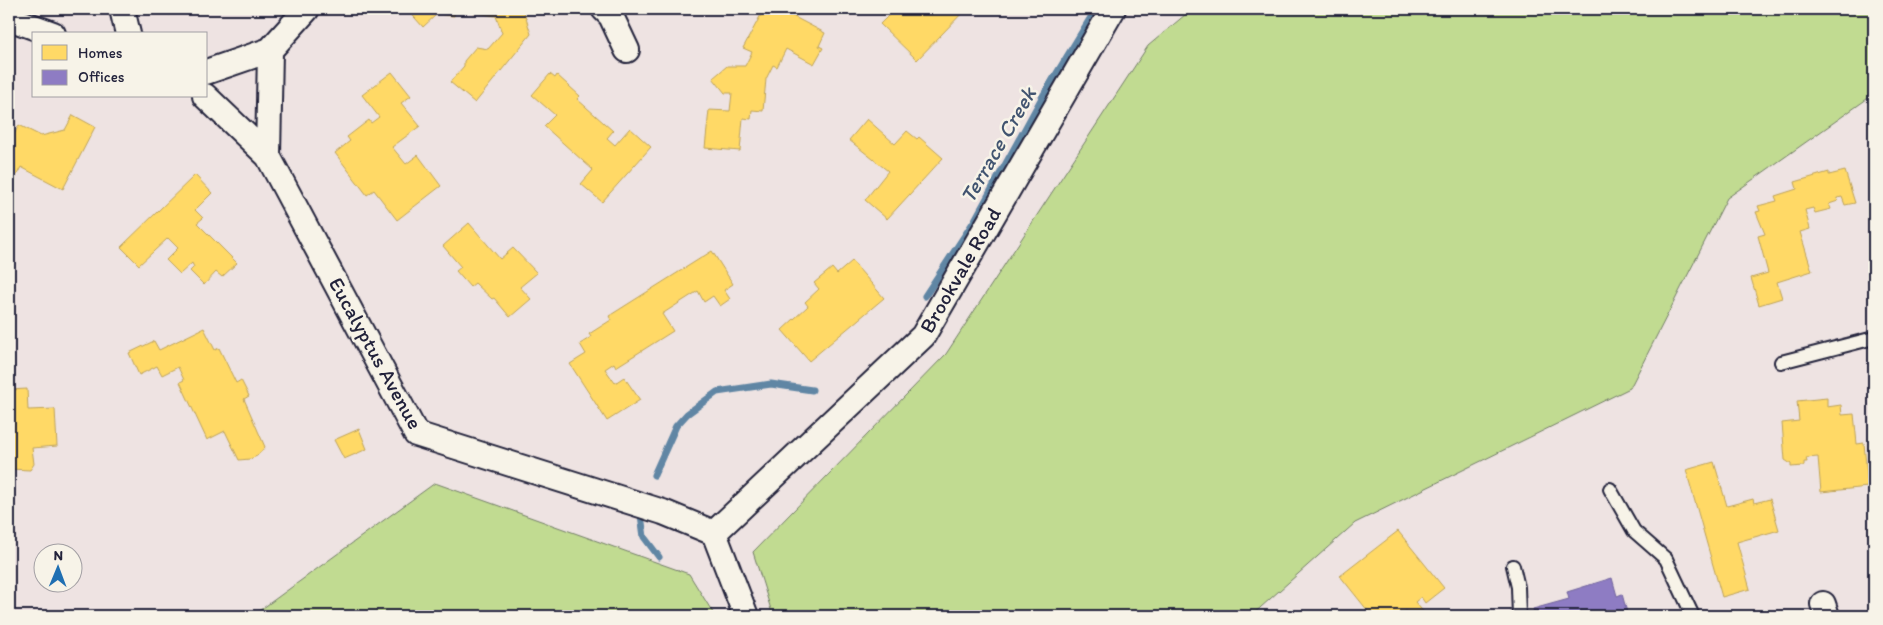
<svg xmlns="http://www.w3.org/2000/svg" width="1883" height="625" viewBox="0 0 1883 625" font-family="Itim,sans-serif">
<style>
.green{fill:#c1db91;stroke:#727e66}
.homes{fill:#ffd966;stroke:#bda259}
.offices{fill:#8e7cc3;stroke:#6e619a}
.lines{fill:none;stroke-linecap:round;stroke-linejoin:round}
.stream{stroke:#6086a4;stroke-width:7}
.lane-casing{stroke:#22223b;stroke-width:16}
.street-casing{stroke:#22223b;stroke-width:28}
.lane{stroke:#f7f3e8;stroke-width:12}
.street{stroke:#f7f3e8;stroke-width:24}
.labels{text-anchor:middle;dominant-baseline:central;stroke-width:5;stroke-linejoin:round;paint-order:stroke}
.street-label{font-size:21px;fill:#22223b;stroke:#f7f3e8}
.water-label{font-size:22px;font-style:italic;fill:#415470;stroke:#f7f3e8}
</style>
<rect width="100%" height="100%" fill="#eee3e2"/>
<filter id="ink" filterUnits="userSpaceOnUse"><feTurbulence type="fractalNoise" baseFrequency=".02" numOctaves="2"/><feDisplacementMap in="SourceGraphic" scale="10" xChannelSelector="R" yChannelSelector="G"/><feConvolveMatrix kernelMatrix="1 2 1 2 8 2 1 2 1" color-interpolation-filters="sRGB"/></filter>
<g filter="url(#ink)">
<!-- green -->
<path class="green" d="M1192,9H1874V94L1727,198L1630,388L1355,523L1251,616H773L753,552L946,354L1148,46Z
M435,483L689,574L715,616H252Z"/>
<!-- homes -->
<path class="homes" d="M167,9H188L169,15Z
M407,9H523L531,34L475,103L450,82L464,66V61L476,47L488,49L502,33L496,16L455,10L454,16L437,14L423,27Z
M764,9H779L825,33L819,46L823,48L814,64L786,49L777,67L773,65L766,79L763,111L752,110L751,119L743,118L740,151L705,148L709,110L730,111L732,93H725L713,78L727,66H745L752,52L743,48Z
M891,9H966L917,60L880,24L893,11Z
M392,72L411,96L401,103L420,126L392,147L406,164L418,155L441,186L397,220L374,190L367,195L335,153L350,141L347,137L369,120L371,123L379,117L362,95Z
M550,74L555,78L557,75L580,96L577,99L613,131L607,138L615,145L630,128L651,147L602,202L581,184L593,170L544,126L555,115L532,95Z
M73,115L95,127L63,189L21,167L13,182L9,180V144L19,125L41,136L65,130Z
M867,119L895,144L907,131L917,139L919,137L943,158L887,219L865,200L888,171L849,140Z
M1845,171L1855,203L1845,205L1842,197L1837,198L1838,201L1829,204L1831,209L1815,213L1813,208L1805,210L1810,229L1800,232L1812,271L1777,282L1782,298L1759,305L1751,278L1768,273L1758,236L1765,234L1756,212L1760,211L1758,206L1777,201L1775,196L1797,189L1795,182L1829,172V175Z
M195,175L212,193L195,210L203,218L197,223L237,263L222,277L216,272L204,285L190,271L194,267L192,263L180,274L166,260L178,248L168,238L139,265L121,247Z
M469,223L500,259L513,248L537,273L520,287L531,299L510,317L494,298L492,299L475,283L470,287L456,271L461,267L443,246Z
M712,251L733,284L724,290L730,299L720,306L713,296L704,302L698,291L662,314L673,331L616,367L614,363L605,369L615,383L624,377L640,400L607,421L570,364L586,354L580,344L591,337L589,334L611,320L609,316Z
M852,261L884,298L809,361L782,330L808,306L805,302L819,289L814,283L832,268L837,274Z
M204,328L215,350L219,348L236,383L241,380L249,396L244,399L265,447L257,456L250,459L239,460L225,431L207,440L180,382L184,380L178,367L162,375L157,366L139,375L129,353L154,341L159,350Z
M27,389L28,410L55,409L57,446L32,448L34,464L30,470L9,469V390Z
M1827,398V407L1841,405L1842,415L1854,414L1857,444L1864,443L1868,487L1821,492L1818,457L1806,458L1807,462H1804V466L1791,467V464L1785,460L1782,423L1799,421L1797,401Z
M359,429L367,449L344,459L334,440Z
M1714,462L1727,506L1753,499L1754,503L1770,499L1779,530L1737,542L1750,589L1722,597L1686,470Z
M1398,531L1444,588L1425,603L1421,597L1415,602L1427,616H1411L1406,610L1399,616H1372L1340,576Z"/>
<!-- offices -->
<path class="offices" d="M1612,578L1617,596L1622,594L1628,616H1535L1533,609L1569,599L1567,592Z"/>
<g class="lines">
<!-- stream -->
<path class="stream" d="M925,296L975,220L1043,96L1096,9
M654,475L676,426L687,414L717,392L771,384L812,390
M641,515L644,537L659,557"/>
<!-- lane casing -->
<g class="lane-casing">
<path id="lane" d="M1781,362L1874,338
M1610,489L1634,531L1666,559L1693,616
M1513,566L1518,587L1519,616"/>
</g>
<!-- street casing -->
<g class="street-casing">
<path id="street" d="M122,9L128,34
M604,9L611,16L627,50
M9,18L53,34
M206,72L270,50L307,9
M205,96L268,156L416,434L663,512L714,533L746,616
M268,156L270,50
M714,533L923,336L1113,9
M1823,604L1827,616"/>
</g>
<!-- lane -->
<use href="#lane" class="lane"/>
<!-- street -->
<use href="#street" class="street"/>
</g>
</g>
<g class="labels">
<!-- street labels -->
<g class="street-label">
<text transform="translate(960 270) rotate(-60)">Brookvale Road</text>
<text transform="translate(376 353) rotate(61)">Eucalyptus Avenue</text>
</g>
<!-- water labels -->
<g class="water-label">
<text transform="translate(998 145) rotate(-60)">Terrace Creek</text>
</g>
</g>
<!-- margin -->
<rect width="1883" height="625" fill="none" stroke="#f7f3e8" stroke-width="30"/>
<rect x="15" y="15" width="1853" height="595" fill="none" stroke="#22223b" stroke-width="2" filter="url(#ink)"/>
<!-- legend -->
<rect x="32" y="32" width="175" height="65" fill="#f7f3e8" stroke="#a29fa3"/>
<rect x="42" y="45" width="25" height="15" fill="#ffd966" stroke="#a29fa3"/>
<text x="78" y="58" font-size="15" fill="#22223b">Homes</text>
<rect x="42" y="70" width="25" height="15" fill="#8e7cc3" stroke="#a29fa3"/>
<text x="78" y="82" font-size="15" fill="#22223b">Offices</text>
<!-- north arrow -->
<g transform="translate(58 568) rotate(1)"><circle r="24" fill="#f7f3e8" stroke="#a29fa3"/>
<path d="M0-4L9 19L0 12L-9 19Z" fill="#1f6fb2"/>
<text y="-8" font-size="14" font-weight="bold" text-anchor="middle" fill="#22223b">N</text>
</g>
</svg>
